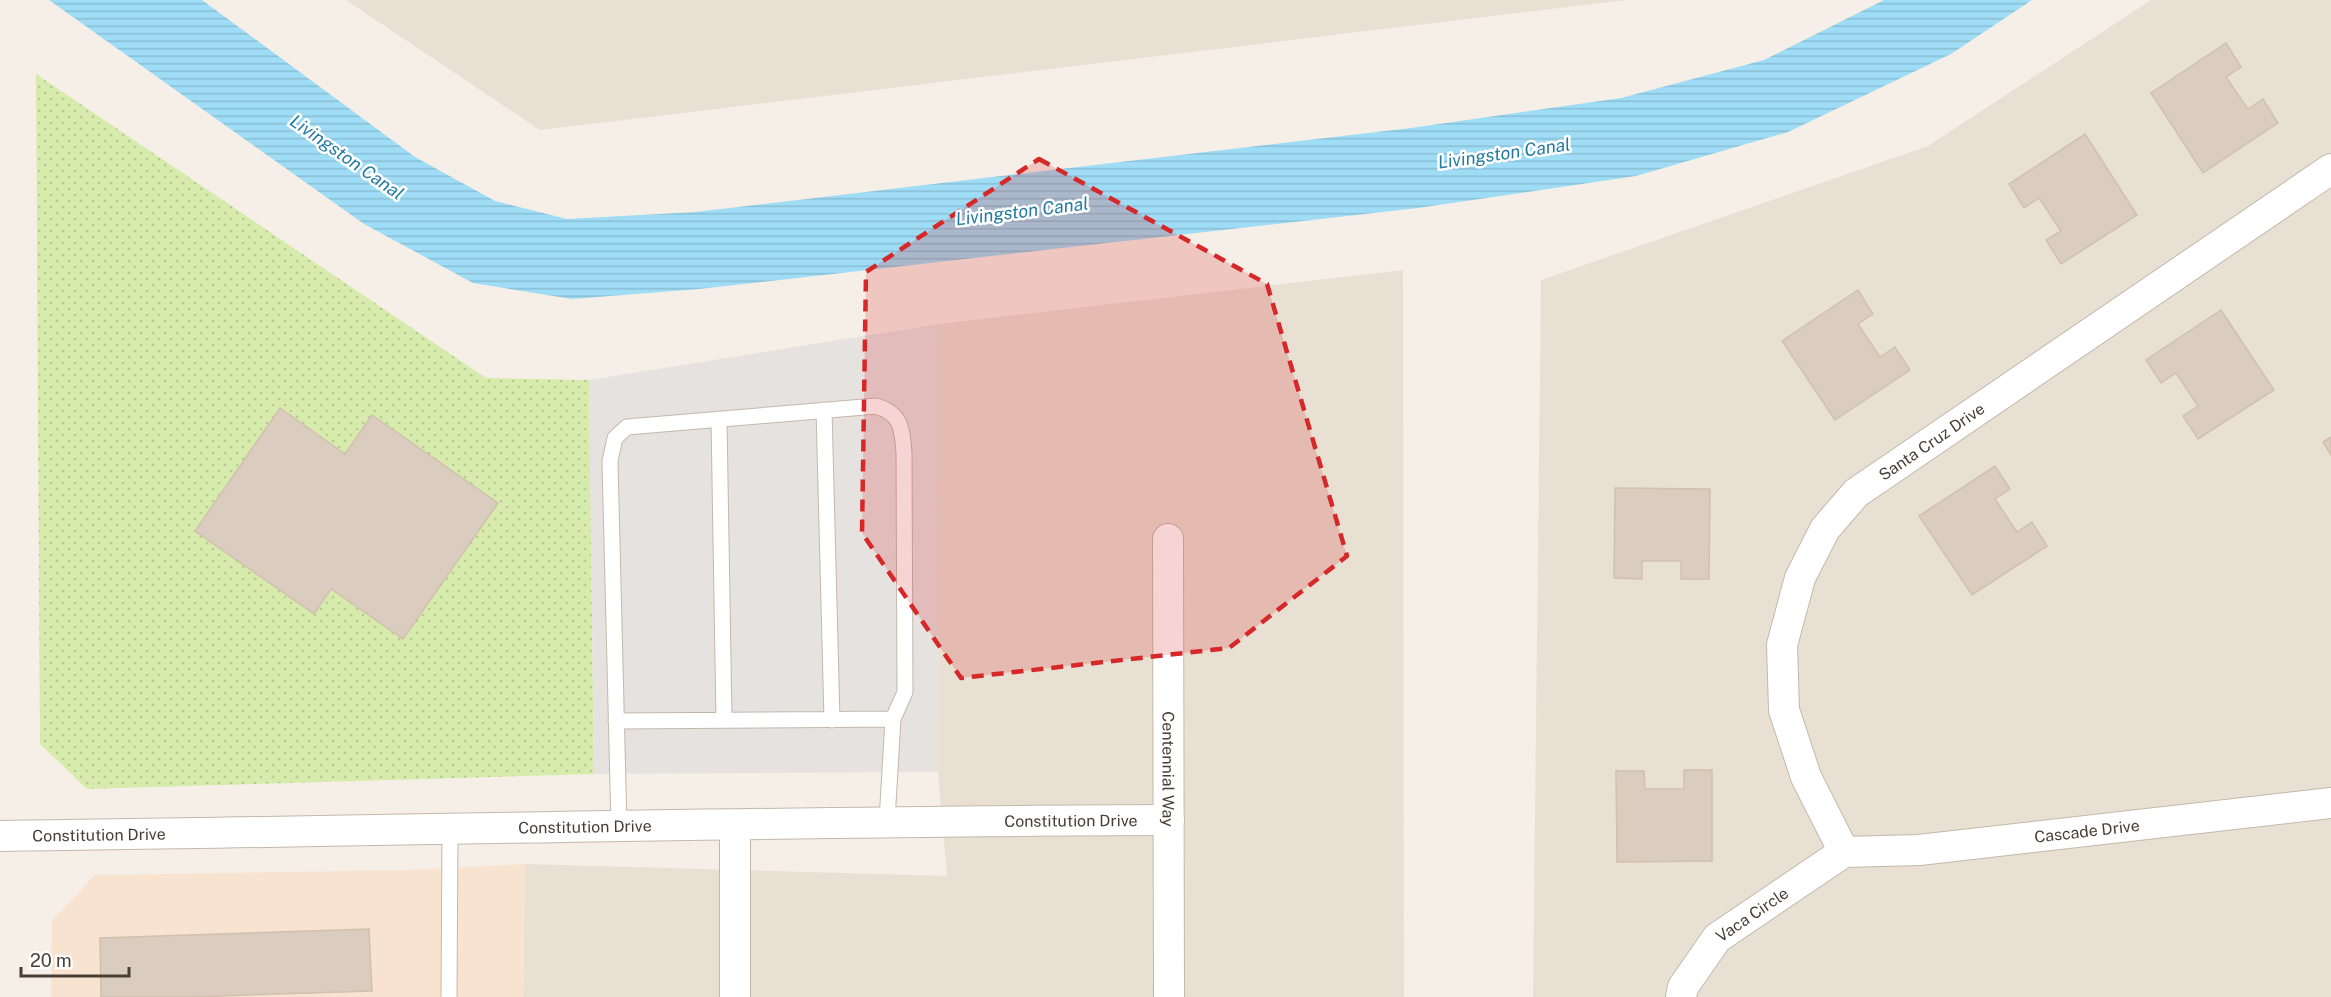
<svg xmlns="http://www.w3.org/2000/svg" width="2331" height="997" viewBox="0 0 2331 997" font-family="'Public Sans',sans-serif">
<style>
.residential{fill:#e9e0d4}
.commercial{fill:#f8e3d0}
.park{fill:url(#park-dots)}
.parking{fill:#e5e2df}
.water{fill:url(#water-rules)}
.building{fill:#daccbe;stroke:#d2c0ae;stroke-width:1.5}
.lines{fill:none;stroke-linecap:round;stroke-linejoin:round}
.lane-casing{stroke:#c4b8ab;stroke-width:17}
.street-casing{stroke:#c4b8ab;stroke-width:32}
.lane{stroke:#fff;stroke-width:15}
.street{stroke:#fff;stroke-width:30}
.marked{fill:#d62828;fill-opacity:0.2;stroke:#d62828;stroke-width:4.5;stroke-dasharray:12 8;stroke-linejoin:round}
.labels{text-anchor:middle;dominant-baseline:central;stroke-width:5;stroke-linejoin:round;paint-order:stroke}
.street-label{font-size:16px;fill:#483e35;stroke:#fff}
.water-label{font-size:18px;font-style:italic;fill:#237ba2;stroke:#fff}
</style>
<defs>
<pattern id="park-dots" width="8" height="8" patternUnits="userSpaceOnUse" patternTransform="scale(1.5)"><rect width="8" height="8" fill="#d7ecac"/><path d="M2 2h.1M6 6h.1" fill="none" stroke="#bacb95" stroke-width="1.8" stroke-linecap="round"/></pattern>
<pattern id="water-rules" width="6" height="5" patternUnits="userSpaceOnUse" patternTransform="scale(1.5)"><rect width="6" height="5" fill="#9fdcf6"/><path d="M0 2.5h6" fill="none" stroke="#8abed4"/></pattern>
</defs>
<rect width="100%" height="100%" fill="#f5efe7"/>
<!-- residential -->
<path class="residential" d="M346,0H1626L540,130Z
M2151,0H2331V997H1533L1541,280L1928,146Z
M1403,270L1404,997H523L525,864L947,876L938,772L939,324Z"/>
<!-- commercial -->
<path class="commercial" d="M525,864L523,997H51L52,921L95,875L410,870Z"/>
<!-- park -->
<path class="park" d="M36,74L486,378L589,380L594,774L87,789L40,744Z"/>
<!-- parking -->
<path class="parking" d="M939,324L938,772L594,774L589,380Z"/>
<!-- water -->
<path class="water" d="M49,0H202L415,157L495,201L567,219L695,212L1411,128L1621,98L1764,60L1884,0H2032L1951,54L1788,132L1636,176L1418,208L699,289L572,299L473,283L364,224Z"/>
<!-- building -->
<path class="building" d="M2226,43L2241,67L2226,77L2248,109L2263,99L2278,123L2203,173L2151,93Z
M2085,134L2137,215L2061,264L2046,240L2061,231L2039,198L2024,208L2009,184Z
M1858,290L1873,314L1858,324L1880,357L1895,347L1910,370L1835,420L1782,341Z
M2221,310L2274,390L2198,439L2183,416L2198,406L2176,373L2161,383L2146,360Z
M280,408L345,454L372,415L498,503L403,639L331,589L314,614L195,531Z
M2331,437V455L2323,442Z
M1995,466L2010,489L1995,499L2017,532L2032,522L2047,546L1972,595L1919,516Z
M1615,488L1710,489L1709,579H1681V561H1642V579L1614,578Z
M1684,770H1712V861L1617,862L1616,771H1644L1645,789H1684Z
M369,929L372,991L189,997H101L100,938Z"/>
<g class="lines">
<!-- lane casing -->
<g class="lane-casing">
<path id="lane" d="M824,410L832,720
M719,419L724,720
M616,721L893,719
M619,827L610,461L615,438L627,427L876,406C902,414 902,429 904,453L905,692L893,719L887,821
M449,997L450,830"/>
</g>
<!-- street casing -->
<g class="street-casing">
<g id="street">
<path id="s1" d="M1168,539L1169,997"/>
<path id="s2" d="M0,836C390,831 779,821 1169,820"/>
<path id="s3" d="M1844,852L1806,777L1784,710L1782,645L1800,578L1825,529L1856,493L2331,169"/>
<path id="s4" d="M1844,852L1919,850L2331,803"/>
<path d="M735,997V826"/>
<path id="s5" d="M1681,997L1683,987L1717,938L1844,852"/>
</g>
</g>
<!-- lane -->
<use href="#lane" class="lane"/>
<!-- street -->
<use href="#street" class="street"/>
</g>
<!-- marked area -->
<path class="marked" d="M1039,159L1267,284L1347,556L1229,648L961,678L862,533L866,272Z"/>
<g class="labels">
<!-- street labels -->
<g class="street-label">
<text stroke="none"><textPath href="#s3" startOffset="483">Santa Cruz Drive</textPath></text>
<text stroke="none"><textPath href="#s1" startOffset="230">Centennial Way</textPath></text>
<text stroke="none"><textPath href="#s2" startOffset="1071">Constitution Drive</textPath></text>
<text stroke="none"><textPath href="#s2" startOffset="585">Constitution Drive</textPath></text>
<text stroke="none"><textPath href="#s4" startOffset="244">Cascade Drive</textPath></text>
<text stroke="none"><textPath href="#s2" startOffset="99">Constitution Drive</textPath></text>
<text stroke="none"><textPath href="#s5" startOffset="112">Vaca Circle</textPath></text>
</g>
<!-- water labels -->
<g class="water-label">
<text transform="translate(1504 153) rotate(-8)">Livingston Canal</text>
<text transform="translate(347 157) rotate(35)">Livingston Canal</text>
<text transform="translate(1022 211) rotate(-7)">Livingston Canal</text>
</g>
</g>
<!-- scale -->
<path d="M21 967v9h108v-9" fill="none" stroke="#483e35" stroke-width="3"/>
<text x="30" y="967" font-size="18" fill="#483e35" stroke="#ffffff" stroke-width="4.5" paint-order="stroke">20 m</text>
</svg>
